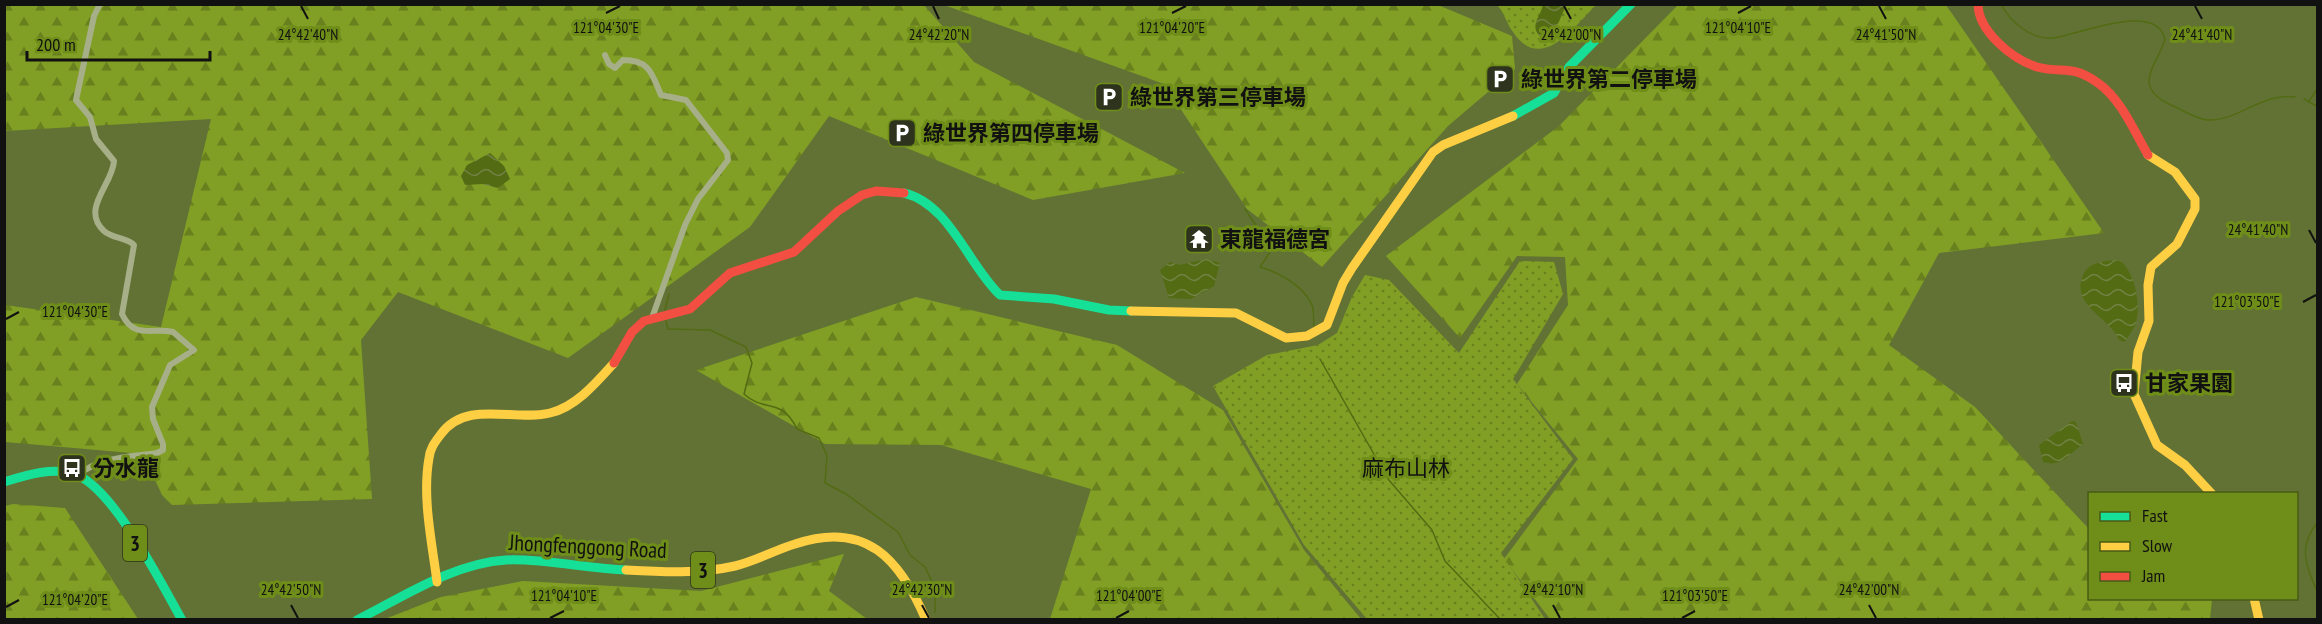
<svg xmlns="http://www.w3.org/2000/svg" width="2322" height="624" viewBox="0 0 2322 624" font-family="'PT Sans Narrow','Noto Sans TC',sans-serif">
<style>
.green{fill:url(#green-dots)}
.forest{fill:url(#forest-firs)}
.water{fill:url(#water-waves)}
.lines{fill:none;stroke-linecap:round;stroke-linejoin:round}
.stream{stroke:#536b13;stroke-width:1.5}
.street{stroke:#a6af88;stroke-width:6}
.fast{stroke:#16e098;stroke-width:9}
.slow{stroke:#ffcf43;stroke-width:9}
.jam{stroke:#f24e42;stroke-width:9}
.ticks{fill:none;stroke:#111;stroke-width:2}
.labels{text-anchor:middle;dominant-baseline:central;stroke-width:6;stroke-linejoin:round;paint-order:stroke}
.shield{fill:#6f8d19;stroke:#2d3613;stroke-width:1.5}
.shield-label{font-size:21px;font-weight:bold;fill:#111}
.poi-label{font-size:22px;font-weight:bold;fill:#111;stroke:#6f8d19;text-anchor:start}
.park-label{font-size:22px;fill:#111;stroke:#6f8d19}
.street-label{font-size:22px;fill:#111;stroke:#6f8d19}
.ticks-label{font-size:15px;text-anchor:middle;fill:#111;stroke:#6f8d19;stroke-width:6;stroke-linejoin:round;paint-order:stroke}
</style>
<defs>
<pattern id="green-dots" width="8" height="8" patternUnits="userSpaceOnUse" patternTransform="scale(1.5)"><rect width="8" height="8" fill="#819f24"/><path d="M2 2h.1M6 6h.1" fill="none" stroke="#68801e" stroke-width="1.8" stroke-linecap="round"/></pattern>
<pattern id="forest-firs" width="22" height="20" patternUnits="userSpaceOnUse" patternTransform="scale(1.5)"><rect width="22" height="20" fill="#819f24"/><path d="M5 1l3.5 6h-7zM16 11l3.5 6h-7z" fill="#68801e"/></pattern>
<pattern id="water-waves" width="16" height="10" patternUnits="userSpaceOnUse" patternTransform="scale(1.5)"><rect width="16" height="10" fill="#536b13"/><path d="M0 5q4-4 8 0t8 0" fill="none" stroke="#718244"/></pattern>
</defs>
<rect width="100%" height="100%" fill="#627234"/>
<!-- green -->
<path class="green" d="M1497,5H1596C1574,27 1541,74 1513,32C1506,23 1505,13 1497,5Z
M1520,261L1554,262L1563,294L1513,379L1573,459L1501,553L1545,619H1367L1304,545L1213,386L1267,355L1318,345L1337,333L1352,297L1365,275L1389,280L1459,353Z"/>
<!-- forest -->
<path class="forest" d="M923,4L974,62L1185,173L1033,200L829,116L750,227L568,358L398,292L361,340L372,499L172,505L162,495L143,454L5,442V305L161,327L211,119L5,131V5Z
M944,5H1438L1512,36L1515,69L1448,126L1322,267L1247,209L1164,84Z
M1678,5H1946L2104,233L1939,253L1889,345L1975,407L2089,529L2090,598L2212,599L2210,619H1550L1504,559L1578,459L1517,384L1568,305L1565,257L1517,256L1460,338L1386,256L1559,126Z
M916,297L1117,345L1223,410L1304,550L1361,619H1050L1091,489L941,445L825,444L696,370Z
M13,504L65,508L138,619H5V506Z
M844,554L829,591L867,619H385L441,597L523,581L701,591Z"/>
<!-- water -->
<path class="water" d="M1543,5H1566L1558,24L1542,38C1528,26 1540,18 1543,5Z
M490,153L504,166L510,179L498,188L482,184L465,185L461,176L467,165Z
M1207,259L1220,263L1214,286L1191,299L1169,298L1160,270L1170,262L1179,265Z
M2120,260C2135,273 2142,306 2135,326C2132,331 2128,337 2125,342L2119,340C2110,317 2070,306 2083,275C2089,261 2106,261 2120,260Z
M2072,421L2076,422L2083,444C2069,454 2062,468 2043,462L2039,445Z"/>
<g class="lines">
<!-- stream -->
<path class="stream" d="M2001,4C2010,22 2032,40 2053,38C2078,35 2158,0 2165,40C2155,68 2132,87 2171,105C2183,110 2197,120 2210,120C2239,120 2264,92 2295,97
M2304,99L2318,107
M2309,101L2318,88
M1245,209L1272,249L1260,267C1278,272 1302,285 1311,303C1315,309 1313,320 1314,327
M665,310L669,294
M666,321L668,329L710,330L746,347L752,363L744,394C764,413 781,396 797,429L819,438L827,456L825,483L846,494L898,532L910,555L925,567L933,584
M1320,359L1388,479L1432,530L1445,561L1499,618
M2318,522C2297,546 2306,566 2318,593
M935,594V612"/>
<!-- street -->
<path class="street" d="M605,55L609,64L615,68L623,60C650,60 652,74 661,95L686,100L727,153L728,160L698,199L685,225L652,318
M78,475C99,457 131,457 157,453L163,450V444L153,419L152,407L170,365L194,350L173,332C153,327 134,340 122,314L134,245C126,237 113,239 104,231C80,209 113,184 114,161L96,139L90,117L76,100L94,16L100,4"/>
<!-- fast -->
<path class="fast" d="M1513,116L1554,93L1569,67L1631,4
M904,193C950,204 968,265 1000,295L1054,299L1109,310L1131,311
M4,482C26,475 55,466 77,475C115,491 161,583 182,620
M357,620C403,597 454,563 506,560C542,558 589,569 626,570"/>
<!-- slow -->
<path class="slow" d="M2148,155L2175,172L2195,199V209L2177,244L2151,267L2148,285L2149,321L2138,352L2134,394L2157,445L2185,465L2212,494
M1131,311L1236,313L1286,338L1307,336L1327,325L1343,283L1352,268L1433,152L1443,145L1513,116
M626,570C662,572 700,574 735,566C756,561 775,550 795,544C866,520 900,559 926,620
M437,582C432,542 422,498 429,458C430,448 435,442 441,434C467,399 514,422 550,413C576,407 597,382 614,363
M2254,598L2259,620"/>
<!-- jam -->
<path class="jam" d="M1978,4C1978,31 2012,59 2037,67C2064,74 2071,64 2098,83C2121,99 2134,131 2148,155
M614,363L632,332L644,321L690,309L730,273L794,252L838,211L862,195L876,191L904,193"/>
</g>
<!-- ticks -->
<path class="ticks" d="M301,6L308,19M933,6L939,19M1564,6L1571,19M1879,6L1886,19M2195,6L2202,19M606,13L620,6M1172,13L1186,6M1738,13L1751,6M2309,230L2316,243M2303,302L2316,295M6,319L19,312M291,605L298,618M922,605L929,618M1553,605L1560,618M1869,605L1876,618M6,607L19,600M550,618L564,611M1116,618L1129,611M1682,618L1695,611"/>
<!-- icons -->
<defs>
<g id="parking-square" transform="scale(1.5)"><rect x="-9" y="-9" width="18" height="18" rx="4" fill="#2d331d" stroke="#6f8d19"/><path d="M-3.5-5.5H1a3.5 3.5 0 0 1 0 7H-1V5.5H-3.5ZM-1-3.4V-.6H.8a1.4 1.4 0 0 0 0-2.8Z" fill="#fff"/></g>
<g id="temple-square" transform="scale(1.5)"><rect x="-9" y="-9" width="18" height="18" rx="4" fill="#2d331d" stroke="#6f8d19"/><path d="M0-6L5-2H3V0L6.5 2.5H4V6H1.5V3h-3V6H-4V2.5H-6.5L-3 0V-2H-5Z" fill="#fff"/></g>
<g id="bus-square" transform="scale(1.5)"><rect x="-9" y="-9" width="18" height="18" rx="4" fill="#2d331d" stroke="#6f8d19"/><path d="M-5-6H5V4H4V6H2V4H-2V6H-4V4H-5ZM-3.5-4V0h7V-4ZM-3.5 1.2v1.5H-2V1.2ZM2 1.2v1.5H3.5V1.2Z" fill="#fff"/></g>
</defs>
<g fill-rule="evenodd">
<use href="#parking-square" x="1500" y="79"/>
<use href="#parking-square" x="1109" y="97"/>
<use href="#parking-square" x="902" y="133"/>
<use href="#temple-square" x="1199" y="239"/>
<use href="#bus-square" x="2124" y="383"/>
<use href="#bus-square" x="72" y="468"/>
</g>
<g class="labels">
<!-- shield labels -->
<g class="shield">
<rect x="123" y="525" width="24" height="36" rx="4.5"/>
<rect x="691" y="552" width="24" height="36" rx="4.5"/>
</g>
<g class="shield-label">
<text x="135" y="543">3</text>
<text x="703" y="570">3</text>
</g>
<!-- poi labels -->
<g class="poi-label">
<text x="1521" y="79">綠世界第二停車場</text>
<text x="1130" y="97">綠世界第三停車場</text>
<text x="923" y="133">綠世界第四停車場</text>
<text x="1220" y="239">東龍福德宮</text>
<text x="2145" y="383">甘家果園</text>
<text x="93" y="468">分水龍</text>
</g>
<!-- park labels -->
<g class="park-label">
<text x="1406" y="468">麻布山林</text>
</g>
<!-- street labels -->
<g class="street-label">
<text transform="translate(588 546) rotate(3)">Jhongfenggong Road</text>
</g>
</g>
<g class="ticks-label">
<text x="606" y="33">121°04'30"E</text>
<text x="1172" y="33">121°04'20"E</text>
<text x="1738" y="33">121°04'10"E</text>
<text x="2202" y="40">24°41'40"N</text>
<text x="308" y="40">24°42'40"N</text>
<text x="939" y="40">24°42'20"N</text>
<text x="1571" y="40">24°42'00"N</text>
<text x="1886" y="40">24°41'50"N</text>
<text x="2258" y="235">24°41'40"N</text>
<text x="2247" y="307">121°03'50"E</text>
<text x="75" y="317">121°04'30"E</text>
<text x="291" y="595">24°42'50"N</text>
<text x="922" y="595">24°42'30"N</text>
<text x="1553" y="595">24°42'10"N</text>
<text x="1869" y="595">24°42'00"N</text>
<text x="564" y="601">121°04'10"E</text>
<text x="1129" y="601">121°04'00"E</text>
<text x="1695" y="601">121°03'50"E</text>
<text x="75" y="605">121°04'20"E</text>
</g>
<!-- border -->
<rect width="2322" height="624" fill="none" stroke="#111111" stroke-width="12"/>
<!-- legend -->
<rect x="2088" y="492" width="210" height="108" fill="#6f8d19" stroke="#495b16" stroke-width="1.5"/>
<rect x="2100" y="512" width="30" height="9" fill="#16e098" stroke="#495b16" stroke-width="1.5"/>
<text x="2142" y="522" font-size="18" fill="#111111">Fast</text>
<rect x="2100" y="542" width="30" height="9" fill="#ffcf43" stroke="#495b16" stroke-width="1.5"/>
<text x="2142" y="552" font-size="18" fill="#111111">Slow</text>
<rect x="2100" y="572" width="30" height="9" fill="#f24e42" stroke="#495b16" stroke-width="1.5"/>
<text x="2142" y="582" font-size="18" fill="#111111">Jam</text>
<!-- scale -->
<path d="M27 51v9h183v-9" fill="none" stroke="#111111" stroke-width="3"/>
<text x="36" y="51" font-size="18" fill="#111111" stroke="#6f8d19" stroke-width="4.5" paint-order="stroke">200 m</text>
</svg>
